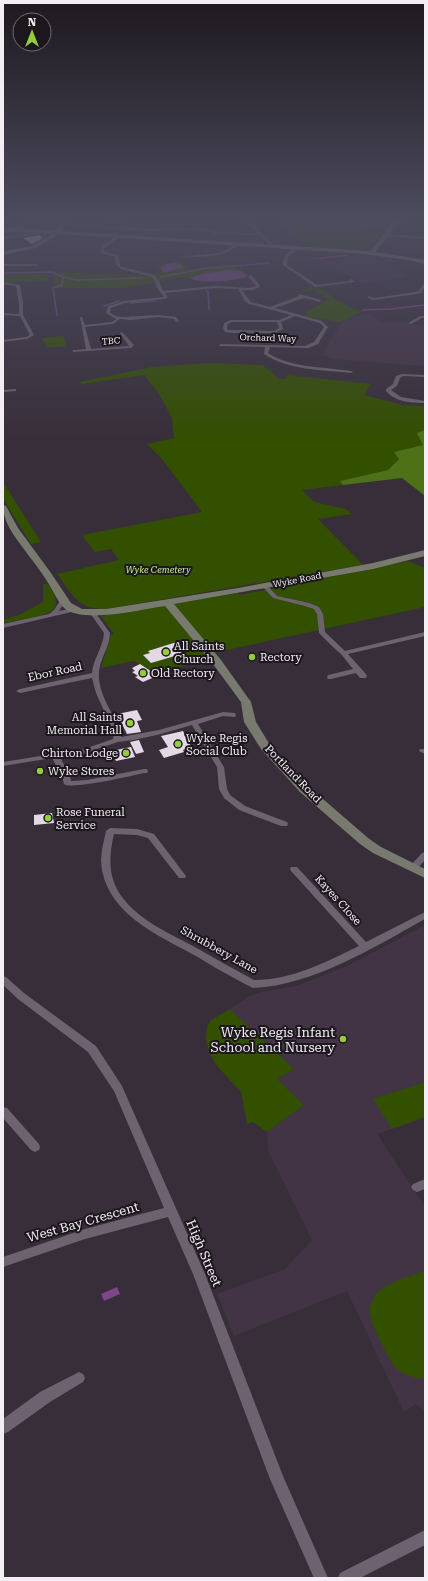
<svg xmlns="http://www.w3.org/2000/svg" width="428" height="1581" viewBox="0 0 428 1581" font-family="'Roboto Serif',serif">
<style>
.built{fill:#423445}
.green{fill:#334f00}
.forest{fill:#4e7017}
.water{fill:#7d468a}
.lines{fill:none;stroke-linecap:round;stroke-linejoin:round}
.stream{stroke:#7d468a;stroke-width:1.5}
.building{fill:#e4d8e7}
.street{fill:#6d6370;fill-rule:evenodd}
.secondary{fill:#787a70;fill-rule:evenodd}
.poi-dot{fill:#93cc3d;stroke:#1c171d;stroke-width:1.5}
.labels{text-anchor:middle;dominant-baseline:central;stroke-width:4;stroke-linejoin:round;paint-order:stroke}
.far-street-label{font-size:9px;fill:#f3edf4;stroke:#1c171d}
.far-park-label{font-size:9px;font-style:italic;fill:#c5f787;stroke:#1c171d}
.poi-label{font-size:11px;fill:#f3edf4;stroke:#1c171d;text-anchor:start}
.street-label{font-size:11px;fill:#f3edf4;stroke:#1c171d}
.near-poi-label{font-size:13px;fill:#f3edf4;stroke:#1c171d;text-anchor:end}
.near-street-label{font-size:13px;fill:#f3edf4;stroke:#1c171d}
</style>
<rect width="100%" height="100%" fill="#372e39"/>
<!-- built -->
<path class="built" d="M358,254H370L411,260L387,264L409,277L363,283L320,261L354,257Z
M368,314L382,322L407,323L425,327V366L332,359L322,354L342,322L352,317Z
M425,925V1117L377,1134L425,1207V1411L416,1404L404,1412L347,1291L234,1336L217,1294L285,1269L312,1240L268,1151L267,1132L304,1105L277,1079L294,1069L230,1009L250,996L261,992L296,986L347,966Z"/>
<!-- green -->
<path class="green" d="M278,218H396L386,229L360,228L358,230L383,232L372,246L367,249L307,247L299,241Z
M180,261L192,269C212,267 232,260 249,275L247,278L203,282L185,277L125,288H54L53,282L56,273L59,272L132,275L155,274L153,273L161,272L158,268L159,265Z
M48,273V281L3,282V274Z
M311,288L321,289L348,307L363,311L341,322L306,317V312L321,304V302L330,299L314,290L295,292L293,291Z
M64,336L66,346L47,348L42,338Z
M210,363L262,365L272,372L278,379H285L287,375L371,384L364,395L403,405L406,410L404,405L425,406V430L418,433L423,445L395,452L399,459L388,470L341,481L343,485L302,490L314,502L346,509L352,514L318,519L363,565L106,609C78,610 72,594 57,574L119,560L111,549L95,552L82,535L202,512L162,459L147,444L174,438L172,418L159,394L144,375L82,384L79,382L152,367Z
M3,482L41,542L31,544L3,499Z
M408,561L425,568V607L213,653L212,659L154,673L134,661L101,668L111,635L114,634L101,616L238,593L239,595L313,581L312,580L365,570Z
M43,584H48C52,590 57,598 56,604C55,617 14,621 3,623V620L19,615L43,602Z
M230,1009L294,1069L277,1079L304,1105L267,1132L253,1122L247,1124L241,1092L217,1066L210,1054L206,1040L207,1026L211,1020Z
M425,1082V1117L392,1129L373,1099Z
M425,1270V1379C415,1378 405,1376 397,1369C390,1363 369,1320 369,1311C369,1305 374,1297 378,1292C388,1282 412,1276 425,1270Z"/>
<!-- forest -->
<path class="forest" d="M425,430V496L402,478L343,485L340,481L388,470L399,459L394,452L423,445L417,433Z"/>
<!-- water -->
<path class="water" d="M173,263L180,264L184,267L167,272H163L161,268L163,265Z
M229,270L241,271L246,275V277C235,281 200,284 190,278L206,273Z
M117,1287L120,1294L104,1301L101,1294Z"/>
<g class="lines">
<!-- stream -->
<path class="stream" d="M313,259L347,255
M3,273L52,272L63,277L77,280L142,278
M160,277L208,268L270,263
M206,290L208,291L209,309
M130,303L155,301
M104,306L119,301
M363,310L391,309L425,305
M57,315L53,288L62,285L63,277"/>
</g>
<!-- building -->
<path class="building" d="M39,235L43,238L32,244L23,238Z
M180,641L188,649L183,651L185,653L151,663L143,655L150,653L148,651Z
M140,664L152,672L157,676L143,682L135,677L138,676L132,672L135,671L132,668Z
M137,710L142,720L137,721L141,732L127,734L117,714Z
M183,731L191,747L183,750L184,752L164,758L159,750L168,747L161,736Z
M139,740L144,752L136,754L130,742Z
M131,747L135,757L116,761L111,751Z
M52,813L54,823L34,825V815Z"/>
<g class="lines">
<!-- street -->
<path class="street" d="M242,218H246L272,243L271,247H269L268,243L260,235L214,234L212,233L213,232L192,230L147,231L61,225L63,224L147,229L201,228L220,232L257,233Z
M28,219L66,220L68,221L66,222L27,221Z
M112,219L126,220L128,221L126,222L111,221Z
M45,231L44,233L3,239V237Z
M386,234L425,237V239L387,236Z
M117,236L118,238L106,247L103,251L118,255L120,265L123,267L154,275L159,281L163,291L215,286L248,288L256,286L249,278V276L251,275L259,284L260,287L253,290H242L251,302L270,307L299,296L297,295L299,294L321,300L320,302L304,298L275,308L322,321L328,327L318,344L308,348L270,347L268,353C290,368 326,367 351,371L353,372L351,373C324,370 287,370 264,354L265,347L219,346V345L221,344L305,346L314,342L324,327L320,323L295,316L281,322L283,329L275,333H232L225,332L223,328L224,323L231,320H279L291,315L249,304L245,301L238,289L215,288L165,293L168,297L165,299L125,303L111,308L110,313L116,316L122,317L159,315L176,317L179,321L176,322L174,319L159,317L131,320L120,319L113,324L85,327L91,349L129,346L120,333L122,332L134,345L131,348L73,352V350H75L86,349L80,317H82L85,325L112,322L116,319L106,313L108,306L124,301L164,297L157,288L155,281L152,277L121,269L116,265L115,257L100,253L103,245ZM232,322H277L279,328L274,331L228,330L227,328L228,324Z
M239,243L242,244L221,255L182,258L180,257L220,253Z
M296,247L299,248L288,257L287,265L317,285L350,281L349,280L351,279L356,282L315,287L283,265C282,256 289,252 296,247Z
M3,264H36L38,265L36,266H3Z
M3,282L20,285L23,303V315L34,335L27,339L3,342V340L26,337L30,335L20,316L3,315V313L19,314V303L16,286L3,284Z
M424,283H425V287L421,293L417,294L373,300L367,297L369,296L374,298L416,292L419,291Z
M420,316H425V318H422L411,324L408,323Z
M402,374L425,375V377L403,376L400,378L397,386L391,390L401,397L425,401V403C412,403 395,402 386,391V389L393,384L396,376Z
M16,389V391L3,392V390Z
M265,584L267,585L277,596L309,603L319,607L323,614L325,632L345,651L425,632V636L348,654L366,674L367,676L366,678H360L356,673L331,679H328L327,677L328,675L353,669L341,654L335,649L319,633L317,614L314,609L305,606L273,598L262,586Z
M63,598L66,600L59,611L74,608L76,609V611L3,628V624L49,614L54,610L61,599Z
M93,611L95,612L110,633C110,645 103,654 100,666C94,689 113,713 122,733L121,737L159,730L223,712L235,713L236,715L235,717L223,716L198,724L224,767L227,789L230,795L245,806L287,822L288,824L287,826H281L239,810L224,798L219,789L217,767L192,725L161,734L134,740L118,742L85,753L60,757L70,776L71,781L87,780L144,769H147L148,771L147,773H144C131,776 71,790 64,784L62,776L52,758L3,766V762L84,749L113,739L114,733L96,693L92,678L20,693L16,691L20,689L92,673C93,659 103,648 104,633L90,613Z
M420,749H425V754L419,751Z
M110,828L137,829L154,834L186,876L185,878H179L148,838L137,835L114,834C110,851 108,868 115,885C129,916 165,931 193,946C214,958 234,969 254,980C292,980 326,962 359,946L291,871L290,869L291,867H297L366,942L425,912V919C375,947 311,986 253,988C246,985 240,981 234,978C221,971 209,964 196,956C158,935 104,913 101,861C101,851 104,841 106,831Z
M425,852V860L416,870H410L409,868L410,866L422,853Z
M3,976L6,977L24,993L96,1046L122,1086L205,1274L283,1476L328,1578H314L270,1479L193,1274L168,1217L85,1239L3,1267V1257L85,1229L164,1208L114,1091L88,1052L18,999L3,985Z
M3,1107L7,1108L39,1144L40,1147L39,1150L35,1152L31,1150L3,1118Z
M425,1179V1189L417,1192L413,1190L411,1187L413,1184Z
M79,1372L83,1374L85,1378L83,1382L50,1402L8,1432L3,1434V1419L40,1392Z
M425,1530V1545L360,1578H338L340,1573Z"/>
<!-- secondary -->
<path class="secondary" d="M65,218H70L61,231L371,251C381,239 390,218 407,218L397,224L376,252L425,260V264L408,260L363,254L59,234L36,248L3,255V251L32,246L52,234L3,231V227L56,231Z
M3,505L6,506L18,528L51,573L71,603L82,609H106L238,588L373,563L425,550V556L373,569L174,604L221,660L251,702L256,722L270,745L308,786L368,838L381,847L425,869V878L373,853L360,844L300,792L261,749L244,722L241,702L213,664L165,606C142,609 81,625 63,607C58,601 54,593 50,586C44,576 37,566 29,556C18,540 3,525 3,505Z"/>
</g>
<!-- sky -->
<linearGradient id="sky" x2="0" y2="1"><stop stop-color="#1e191f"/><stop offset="0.5" stop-color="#4d4c5f"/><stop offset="1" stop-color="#4d4c5f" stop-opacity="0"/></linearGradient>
<rect width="428" height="440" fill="url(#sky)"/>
<!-- markers -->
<g class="poi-dot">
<circle cx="166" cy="652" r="4"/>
<circle cx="252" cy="657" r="4"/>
<circle cx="143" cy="673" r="4"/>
<circle cx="130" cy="723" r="4"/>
<circle cx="178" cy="744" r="4"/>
<circle cx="126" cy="753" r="4"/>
<circle cx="40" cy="771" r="4"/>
<circle cx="48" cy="818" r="4"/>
<circle cx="343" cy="1039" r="4"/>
</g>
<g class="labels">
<!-- far-street labels -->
<g class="far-street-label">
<text transform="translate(268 338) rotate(2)">Orchard Way</text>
<text transform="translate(111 341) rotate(-4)">TBC</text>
<text transform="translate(297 580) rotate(-11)">Wyke Road</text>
</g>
<!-- far-park labels -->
<g class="far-park-label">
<text x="158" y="570">Wyke Cemetery</text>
</g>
<!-- poi labels -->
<g class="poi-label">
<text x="174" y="646">All Saints<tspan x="174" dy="13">Church</tspan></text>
<text x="260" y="657">Rectory</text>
<text x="151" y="673">Old Rectory</text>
<text x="122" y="717" text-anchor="end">All Saints<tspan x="122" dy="13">Memorial Hall</tspan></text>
<text x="186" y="738">Wyke Regis<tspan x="186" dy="13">Social Club</tspan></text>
<text x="118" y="753" text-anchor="end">Chirton Lodge</text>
<text x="48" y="771">Wyke Stores</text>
<text x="56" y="812">Rose Funeral<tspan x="56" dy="13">Service</tspan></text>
</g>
<!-- street labels -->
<g class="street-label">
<text transform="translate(55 672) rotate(-12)">Ebor Road</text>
<text transform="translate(293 774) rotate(46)">Portland Road</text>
<text transform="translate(338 900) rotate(48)">Kayes Close</text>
<text transform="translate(219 950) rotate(29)">Shrubbery Lane</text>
</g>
<!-- near-poi labels -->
<g class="near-poi-label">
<text x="335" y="1032">Wyke Regis Infant<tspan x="335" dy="15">School and Nursery</tspan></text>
</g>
<!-- near-street labels -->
<g class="near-street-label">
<text transform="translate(83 1222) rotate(-16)">West Bay Crescent</text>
<text transform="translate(204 1253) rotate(67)">High Street</text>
</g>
</g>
<!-- border -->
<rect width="428" height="1581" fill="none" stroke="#f3edf4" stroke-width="8"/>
<!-- north arrow -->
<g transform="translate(32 32)"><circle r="19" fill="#1c171d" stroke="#726d73"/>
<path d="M0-3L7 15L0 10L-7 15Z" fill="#93cc3d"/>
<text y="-6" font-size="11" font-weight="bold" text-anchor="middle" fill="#f3edf4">N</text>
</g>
</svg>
